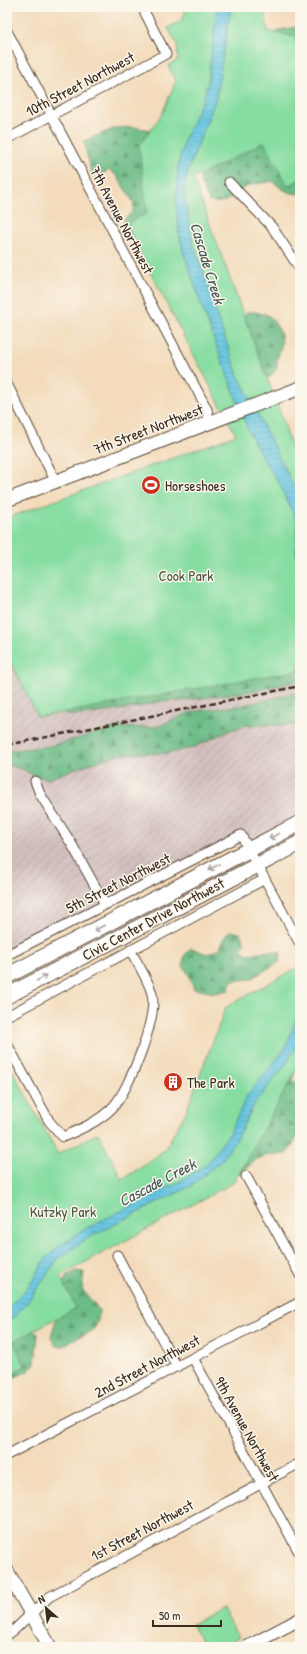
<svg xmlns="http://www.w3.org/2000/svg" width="307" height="1654" viewBox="0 0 307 1654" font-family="'Patrick Hand',sans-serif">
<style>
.industrial{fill:url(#industrial-furrows)}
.forest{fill:url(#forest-firs);stroke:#547352}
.park{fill:#86dda1;stroke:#608460}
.water{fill:url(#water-rules);stroke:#507880}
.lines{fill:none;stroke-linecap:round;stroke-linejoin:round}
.minor-casing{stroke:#574536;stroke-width:11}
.tertiary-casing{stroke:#574536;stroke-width:14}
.secondary-casing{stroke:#574536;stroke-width:15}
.primary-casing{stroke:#574536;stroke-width:17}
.minor{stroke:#fff;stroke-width:9}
.tertiary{stroke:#fff;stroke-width:12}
.secondary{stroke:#fff;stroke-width:13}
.primary{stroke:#fff;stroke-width:15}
.rail{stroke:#3b2a1e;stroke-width:2.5;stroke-dasharray:6 3;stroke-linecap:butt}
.oneway{stroke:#a79f9a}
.labels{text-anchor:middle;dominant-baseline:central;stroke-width:3;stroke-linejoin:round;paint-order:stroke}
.street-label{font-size:15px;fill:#3b2a1e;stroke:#fbf7ec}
.poi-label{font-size:15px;fill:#3b2a1e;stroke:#fbf7ec;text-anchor:start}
.park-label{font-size:15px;fill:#4e573f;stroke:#fbf7ec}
.water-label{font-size:16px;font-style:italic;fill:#475959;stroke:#fbf7ec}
</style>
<defs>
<pattern id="industrial-furrows" width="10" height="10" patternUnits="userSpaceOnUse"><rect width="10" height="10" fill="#d1bfbd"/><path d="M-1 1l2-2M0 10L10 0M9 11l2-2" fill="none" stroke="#b4a4a2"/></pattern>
<pattern id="forest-firs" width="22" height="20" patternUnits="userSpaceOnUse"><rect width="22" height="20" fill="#6cbc87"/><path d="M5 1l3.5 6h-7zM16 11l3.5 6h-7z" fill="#5a996e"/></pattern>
<pattern id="water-rules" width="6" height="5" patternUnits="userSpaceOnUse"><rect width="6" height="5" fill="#64c6e2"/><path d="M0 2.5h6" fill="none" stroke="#58aac1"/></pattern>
</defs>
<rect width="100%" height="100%" fill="#fbf7ec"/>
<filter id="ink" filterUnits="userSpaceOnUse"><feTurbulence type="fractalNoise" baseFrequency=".025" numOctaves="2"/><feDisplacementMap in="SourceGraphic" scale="8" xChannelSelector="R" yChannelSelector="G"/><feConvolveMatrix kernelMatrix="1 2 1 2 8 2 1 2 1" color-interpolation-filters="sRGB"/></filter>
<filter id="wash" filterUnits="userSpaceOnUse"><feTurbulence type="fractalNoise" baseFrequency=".012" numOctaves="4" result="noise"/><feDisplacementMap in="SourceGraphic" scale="16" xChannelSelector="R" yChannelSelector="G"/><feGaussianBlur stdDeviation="0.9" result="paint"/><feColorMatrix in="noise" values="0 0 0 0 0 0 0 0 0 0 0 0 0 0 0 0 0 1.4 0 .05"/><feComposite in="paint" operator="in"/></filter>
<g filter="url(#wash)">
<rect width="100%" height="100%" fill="#f3dbbb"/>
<!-- industrial -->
<path class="industrial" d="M7,655L67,712V715H81L139,707L161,701H180L260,690L300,680V692L236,706L203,710L188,713L157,727L115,728L54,745L7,751Z
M268,724L300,725V815L248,841L243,832L7,952V765L22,769L35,776L48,779L82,766L121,754L169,753L192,748L228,731L246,725Z"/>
<!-- forest -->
<path class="forest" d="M298,27L300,28V67L270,38L278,30Z
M131,127L145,129L154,133L151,197L143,235L131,240L125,239L122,233L124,220L133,211L134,203L116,175L109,170L101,174L91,172L84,141L115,128Z
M258,136L300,164V194C288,194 281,189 273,181C264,183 254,183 246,187C231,195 228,206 209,201L200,183L202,167Z
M247,312H255L268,315C276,324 284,333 281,347C279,357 276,355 277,368L270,377L261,375L240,320Z
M300,657V680L260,690L180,701H161L139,707L81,715H67L66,706Z
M300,692V725H246L228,731L192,748L169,753L121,754L82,766L48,779L35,776L22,769L7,765V751L50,746L115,728L157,727L188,713L203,710L239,706Z
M230,931L240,933L245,943L241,949L247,954L271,951L281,952L279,962L251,979L231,981L229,990L214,993L194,989L189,975L183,966L184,956L191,948L207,954L220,949L223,939Z
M292,1073L294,1082L300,1083C300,1108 305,1135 286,1154L268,1155L255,1160L243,1172L226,1179Z
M76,1271L84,1272L82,1289L99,1310C98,1340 82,1330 64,1346H56L51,1337C58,1317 59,1296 66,1276Z
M33,1329L38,1334L35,1363L28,1371L7,1381V1355L17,1337Z"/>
<!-- park -->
<path class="park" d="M187,7H264L268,31L300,38V179L288,186L264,142L193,179L282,418L300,472V670L38,717L7,655V518L236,435L151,274L127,224L147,213L139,146L162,114L176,81L168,65L178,60L177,44L168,28L182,20Z
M300,966V1064L233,1183L60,1276L76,1308L13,1341L25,1366L7,1376V1061L58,1154L98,1133L122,1179L145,1165L165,1149L185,1114L226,1007Z
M222,1608L239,1638L221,1647H204L192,1624Z"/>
<!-- water -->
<path class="water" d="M217,7H231L216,98L188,171L184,190L186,206L194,247L208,284L218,319L238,375L300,499V582L296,552L297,522L279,483L264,460L248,430L203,310L183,251L179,233L176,206L178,165L185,138L203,99L208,82Z
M300,1011V1041L287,1063L254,1105L234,1143L222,1160L191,1186L86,1239L58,1259L27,1303L15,1316L7,1321V1307L20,1297L35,1277L46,1258L58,1247L85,1229L179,1182L207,1164L229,1134L247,1096L284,1050Z"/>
</g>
<g filter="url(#ink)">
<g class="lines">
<!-- minor casing -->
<g class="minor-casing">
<path id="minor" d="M7,31L207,409L209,422
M7,139L166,54L142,7
M229,182L272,227L300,269
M7,384L56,482
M35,781L40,794L71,843L105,904
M7,955L241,835L300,944
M7,1016L265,879
M7,1044L49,1121L63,1137C81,1129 98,1122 112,1108C129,1091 158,1017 152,994C149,981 137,962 130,950
M246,1176L300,1275
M117,1255L177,1367
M193,1358L300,1554
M7,1455L300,1302
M7,1635L13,1631L49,1597L300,1463"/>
</g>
<!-- tertiary casing -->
<g class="tertiary-casing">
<path id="tertiary" d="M247,1647L300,1619"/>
</g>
<!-- secondary casing -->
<g class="secondary-casing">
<path id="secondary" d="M7,500L300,388
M7,1571L50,1647"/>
</g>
<!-- primary casing -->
<g class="primary-casing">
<path id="primary" d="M7,976L300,823
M7,996L300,843"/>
</g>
<!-- minor -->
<use href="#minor" class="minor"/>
<!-- tertiary -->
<use href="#tertiary" class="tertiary"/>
<!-- secondary -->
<use href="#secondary" class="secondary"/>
<!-- primary -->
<use href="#primary" class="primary"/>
<!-- rail -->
<path class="rail" d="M7,745L300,686"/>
</g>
<!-- one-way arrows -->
<defs><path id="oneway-shaft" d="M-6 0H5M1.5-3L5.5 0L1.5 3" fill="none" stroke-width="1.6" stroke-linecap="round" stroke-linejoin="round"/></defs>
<g class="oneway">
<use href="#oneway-shaft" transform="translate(274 836) rotate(152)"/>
<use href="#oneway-shaft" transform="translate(214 867) rotate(153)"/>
<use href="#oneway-shaft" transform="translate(99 928) rotate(152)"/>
<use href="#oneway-shaft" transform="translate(42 978) rotate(-28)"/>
</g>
</g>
<!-- icons -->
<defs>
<g id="stadium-disc" transform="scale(1)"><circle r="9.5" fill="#c8321e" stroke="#fbf7ec"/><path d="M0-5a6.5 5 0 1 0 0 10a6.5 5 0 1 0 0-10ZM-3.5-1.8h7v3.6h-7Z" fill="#fff"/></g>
<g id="building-disc" transform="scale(1)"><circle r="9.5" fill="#c8321e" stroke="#fbf7ec"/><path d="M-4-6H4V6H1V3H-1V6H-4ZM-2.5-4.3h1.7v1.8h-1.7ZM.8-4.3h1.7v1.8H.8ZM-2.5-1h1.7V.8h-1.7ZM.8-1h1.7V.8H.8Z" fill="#fff"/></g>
</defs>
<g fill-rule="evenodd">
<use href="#stadium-disc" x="151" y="485"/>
<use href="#building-disc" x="173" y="1082"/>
</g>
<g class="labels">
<!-- street labels -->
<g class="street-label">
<text transform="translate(80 84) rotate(-28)">10th Street Northwest</text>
<text transform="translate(122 220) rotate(62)">7th Avenue Northwest</text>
<text transform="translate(148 429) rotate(-21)">7th Street Northwest</text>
<text transform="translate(118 883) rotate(-27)">5th Street Northwest</text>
<text transform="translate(153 919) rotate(-28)">Civic Center Drive Northwest</text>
<text transform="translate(147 1366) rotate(-28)">2nd Street Northwest</text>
<text transform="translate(247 1429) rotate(61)">9th Avenue Northwest</text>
<text transform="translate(142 1530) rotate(-28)">1st Street Northwest</text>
</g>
<!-- poi labels -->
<g class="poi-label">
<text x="165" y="485">Horseshoes</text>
<text x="187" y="1082">The Park</text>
</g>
<!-- park labels -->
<g class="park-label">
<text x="186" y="575">Cook Park</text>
<text x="63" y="1211">Kutzky Park</text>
</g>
<!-- water labels -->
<g class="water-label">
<text transform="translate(208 263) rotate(73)">Cascade Creek</text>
<text transform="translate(157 1182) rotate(-28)">Cascade Creek</text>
</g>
</g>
<!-- margin -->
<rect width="307" height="1654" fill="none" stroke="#fbf7ec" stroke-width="24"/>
<!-- north arrow -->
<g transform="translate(46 1608) rotate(332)" stroke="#fbf7ec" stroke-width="3" paint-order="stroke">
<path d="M0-3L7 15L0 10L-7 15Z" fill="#3b2a1e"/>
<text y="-6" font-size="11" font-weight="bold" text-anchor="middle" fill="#3b2a1e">N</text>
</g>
<!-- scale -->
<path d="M153 1620v6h68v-6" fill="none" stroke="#3b2a1e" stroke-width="2"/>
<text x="159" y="1620" font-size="12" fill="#3b2a1e" stroke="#fbf7ec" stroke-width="3" paint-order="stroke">50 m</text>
</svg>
